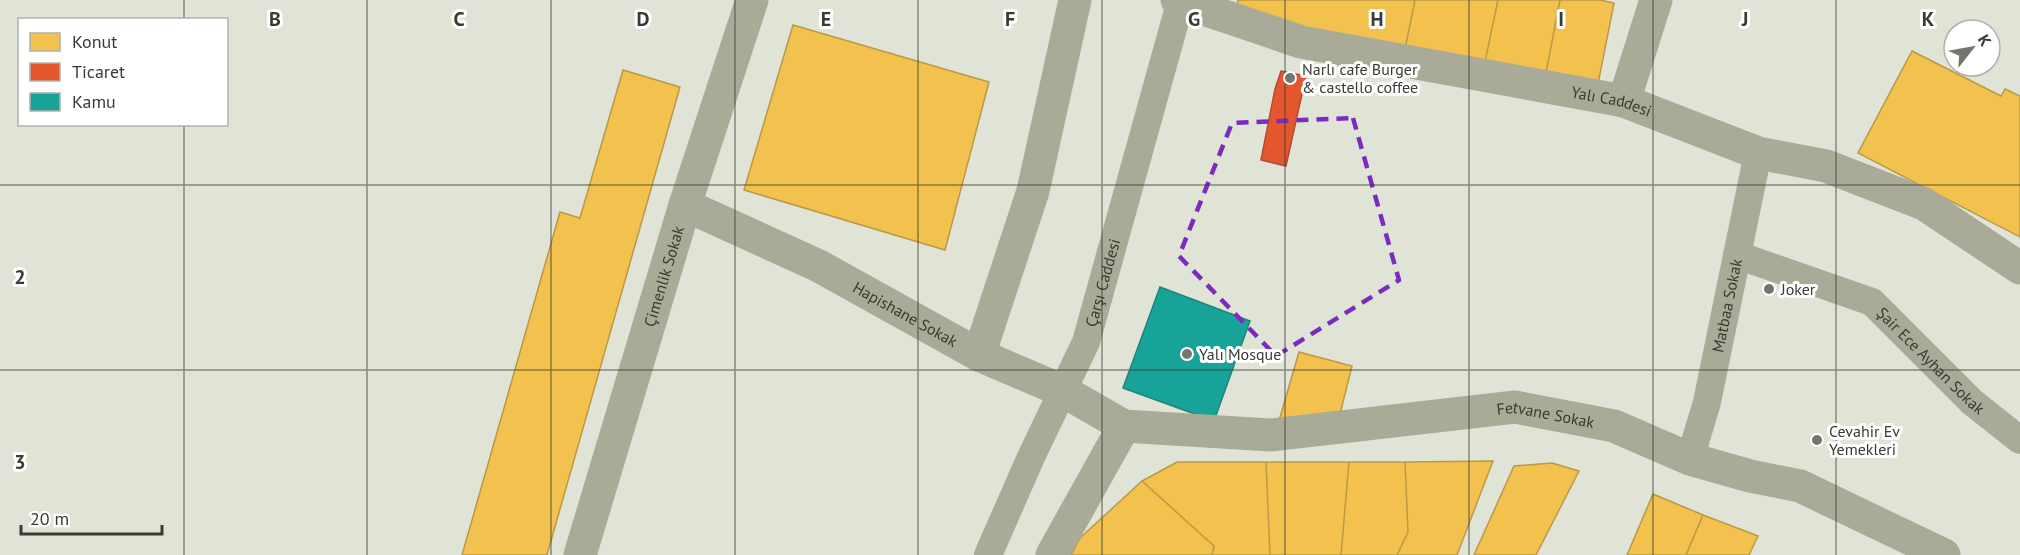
<svg xmlns="http://www.w3.org/2000/svg" width="2020" height="555" font-family="'PT Sans',sans-serif">
<style>
.homes{fill:#f2c14e;stroke:#ba9946;stroke-width:1.5}
.shops{fill:#e4572e;stroke:#b14f2f;stroke-width:1.5}
.public{fill:#17a398;stroke:#218479;stroke-width:1.5}
.lines{fill:none;stroke-linecap:round;stroke-linejoin:round}
.pedestrian{stroke:#aa9;stroke-width:28}
.minor{stroke:#aa9;stroke-width:33}
.marked{fill:none;stroke:#7b2cbf;stroke-width:4.5;stroke-dasharray:12 8;stroke-linejoin:round}
.grid{fill:none;stroke:#393b32;stroke-width:1.5;stroke-opacity:0.55}
.poi-dot{fill:#73766c;stroke:#fff;stroke-width:2}
.labels{text-anchor:middle;dominant-baseline:central;stroke-width:6;stroke-linejoin:round;paint-order:stroke}
.poi-label{font-size:16px;fill:#393b32;stroke:#fff;text-anchor:start}
.street-label{font-size:16px;fill:#393b32;stroke:#fff}
.grid-label{font-size:20px;text-anchor:middle;font-weight:bold;fill:#393b32;stroke:#fff;stroke-width:6;stroke-linejoin:round;paint-order:stroke}
</style>
<rect width="100%" height="100%" fill="#e0e4d7"/>
<path class="homes" d="M1238,0H1415L1405,49L1235,14Z
M1415,0H1498L1484,66L1405,49Z
M1498,0H1560L1545,78L1484,66Z
M1560,0H1600L1614,3L1597,89L1545,78Z
M793,25L989,82L945,250L744,190Z
M1912,51L2001,96L2005,89L2020,96V237L1858,153Z
M623,70L680,87L547,555H462L560,212L580,218Z
M1299,352L1352,366L1338,422L1278,424Z
M1493,461L1457,555H1397L1408,532L1405,462Z
M1177,462H1266L1270,555H1212L1214,546L1142,481Z
M1266,462H1349L1341,555H1270Z
M1349,462H1405L1408,532L1397,555H1341Z
M1552,463L1579,471L1536,555H1474L1514,466Z
M1142,481L1214,546L1212,555H1071L1080,538Z
M1653,494L1703,515L1686,555H1627Z
M1703,515L1758,536L1749,555H1686Z"/>
<path class="shops" d="M1281,71L1306,76L1286,166L1261,160L1275,89Z"/>
<path class="public" d="M1160,287L1250,321L1214,421L1123,388Z"/>
<g class="lines">
<g class="pedestrian">
<path id="s1" d="M1737,255L1872,302L1972,402L2020,440"/>
<path id="s2" d="M1690,459L1707,402L1758,153"/>
<path id="s3" d="M988,555L1031,457L1086,342L1181,0"/>
</g>
<g class="minor">
<path id="s4" d="M1177,0L1301,42L1624,101L1758,153L1826,166L1924,204L2020,268"/>
<path d="M1624,101L1656,0"/>
<path id="s5" d="M685,205L819,266L979,355L1063,391L1124,426L1270,435L1515,407L1614,426L1690,459L1750,476L1800,486L1944,555"/>
<path d="M979,355L1033,191L1075,0"/>
<path id="s6" d="M580,555L685,205L752,0"/>
<path d="M1052,555L1124,426"/>
</g>
</g>
<path class="marked" d="M1353,118L1399,280L1276,356L1179,256L1232,123Z"/>
<path class="grid" d="M184,0V20M367,0V555M551,0V555M735,0V555M918,0V555M1102,0V555M1285,0V555M1469,0V555M1653,0V555M1836,0V555M184,124V555M0,185H2020M0,370H2020"/>
<g class="poi-dot">
<circle cx="1290" cy="78" r="6"/>
<circle cx="1769" cy="289" r="6"/>
<circle cx="1187" cy="354" r="6"/>
<circle cx="1817" cy="440" r="6"/>
</g>
<g class="labels">
<g class="poi-label">
<text x="1302" y="69">Narlı cafe Burger<tspan x="1302" dy="18">&amp; castello coffee</tspan></text>
<text x="1781" y="289">Joker</text>
<text x="1199" y="354">Yalı Mosque</text>
<text x="1829" y="431">Cevahir Ev<tspan x="1829" dy="18">Yemekleri</tspan></text>
</g>
<g class="street-label">
<text stroke="none"><textPath href="#s4" startOffset="447">Yalı Caddesi</textPath></text>
<text stroke="none"><textPath href="#s6" startOffset="291">Çimenlik Sokak</textPath></text>
<text stroke="none"><textPath href="#s3" startOffset="296">Çarşı Caddesi</textPath></text>
<text stroke="none"><textPath href="#s2" startOffset="158">Matbaa Sokak</textPath></text>
<text stroke="none"><textPath href="#s5" startOffset="246">Hapishane Sokak</textPath></text>
<text stroke="none"><textPath href="#s1" startOffset="226">Şair Ece Ayhan Sokak</textPath></text>
<text stroke="none"><textPath href="#s5" startOffset="916">Fetvane Sokak</textPath></text>
</g>
</g>
<g class="grid-label">
<text x="275" y="26">B</text>
<text x="459" y="26">C</text>
<text x="643" y="26">D</text>
<text x="826" y="26">E</text>
<text x="1010" y="26">F</text>
<text x="1194" y="26">G</text>
<text x="1377" y="26">H</text>
<text x="1561" y="26">I</text>
<text x="1745" y="26">J</text>
<text x="1928" y="26">K</text>
<text x="20" y="284">2</text>
<text x="20" y="469">3</text>
</g>
<rect x="18" y="18" width="210" height="108" fill="#ffffff" stroke="#b0b1ad" stroke-width="1.5"/>
<rect x="30" y="33" width="30" height="18" fill="#f2c14e" stroke="#b0b1ad" stroke-width="1.5"/>
<text x="72" y="48" font-size="18" fill="#393b32">Konut</text>
<rect x="30" y="63" width="30" height="18" fill="#e4572e" stroke="#b0b1ad" stroke-width="1.5"/>
<text x="72" y="78" font-size="18" fill="#393b32">Ticaret</text>
<rect x="30" y="93" width="30" height="18" fill="#17a398" stroke="#b0b1ad" stroke-width="1.5"/>
<text x="72" y="108" font-size="18" fill="#393b32">Kamu</text>
<g transform="translate(1972 48) rotate(59)"><circle r="28" fill="#ffffff" stroke="#b0b1ad" stroke-width="1.5"/>
<path d="M0-4.5L10 22L0 15L-10 22Z" fill="#73766c"/>
<text y="-9" font-size="16" font-weight="bold" text-anchor="middle" fill="#393b32">K</text>
</g>
<path d="M21 525v9h141v-9" fill="none" stroke="#393b32" stroke-width="3"/>
<text x="30" y="525" font-size="18" fill="#393b32" stroke="#ffffff" stroke-width="4.5" paint-order="stroke">20 m</text>
</svg>
